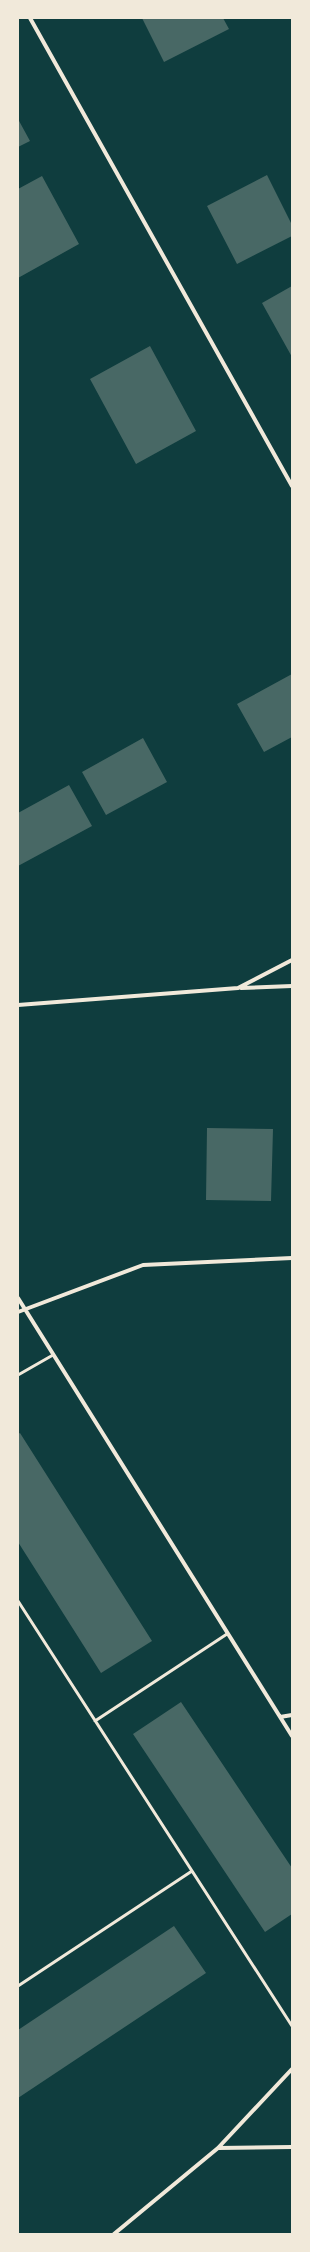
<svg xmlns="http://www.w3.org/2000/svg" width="310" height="2252" font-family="Ubuntu,sans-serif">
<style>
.building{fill:#486865}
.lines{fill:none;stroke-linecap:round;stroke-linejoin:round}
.service{stroke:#f1e9da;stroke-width:3}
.minor{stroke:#f1e9da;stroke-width:4}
</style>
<rect width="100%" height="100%" fill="#0f3d3e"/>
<path class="building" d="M142,18H223L229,29L164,62Z
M18,119L30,141L18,147Z
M267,175L292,225V236L237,264L207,206Z
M42,176L79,244L18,278V189Z
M292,286V357L262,303Z
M150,346L196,431L136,464L90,379Z
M292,674V737L264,752L237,704Z
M143,738L167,782L106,815L82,772Z
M69,785L92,826L18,866V813Z
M207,1128L273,1129L271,1201L206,1200Z
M20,1433L152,1641L101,1673L18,1542V1434Z
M181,1702L292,1868V1914L265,1932L133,1734Z
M174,1926L206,1973L18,2098V2030Z"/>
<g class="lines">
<path class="service" d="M18,1375L53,1355
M18,1601L292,2026
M95,1721L227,1634
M18,1986L192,1871"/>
<path class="minor" d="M30,18L292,486
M241,988L292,986
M18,1005L238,988L292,960
M18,1298L292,1736
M18,1312L143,1265L292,1258
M280,1717L292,1715
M218,2148L292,2147
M114,2234L218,2148L292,2069"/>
</g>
<rect width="310" height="2252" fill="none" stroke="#f1e9da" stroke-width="38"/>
</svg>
